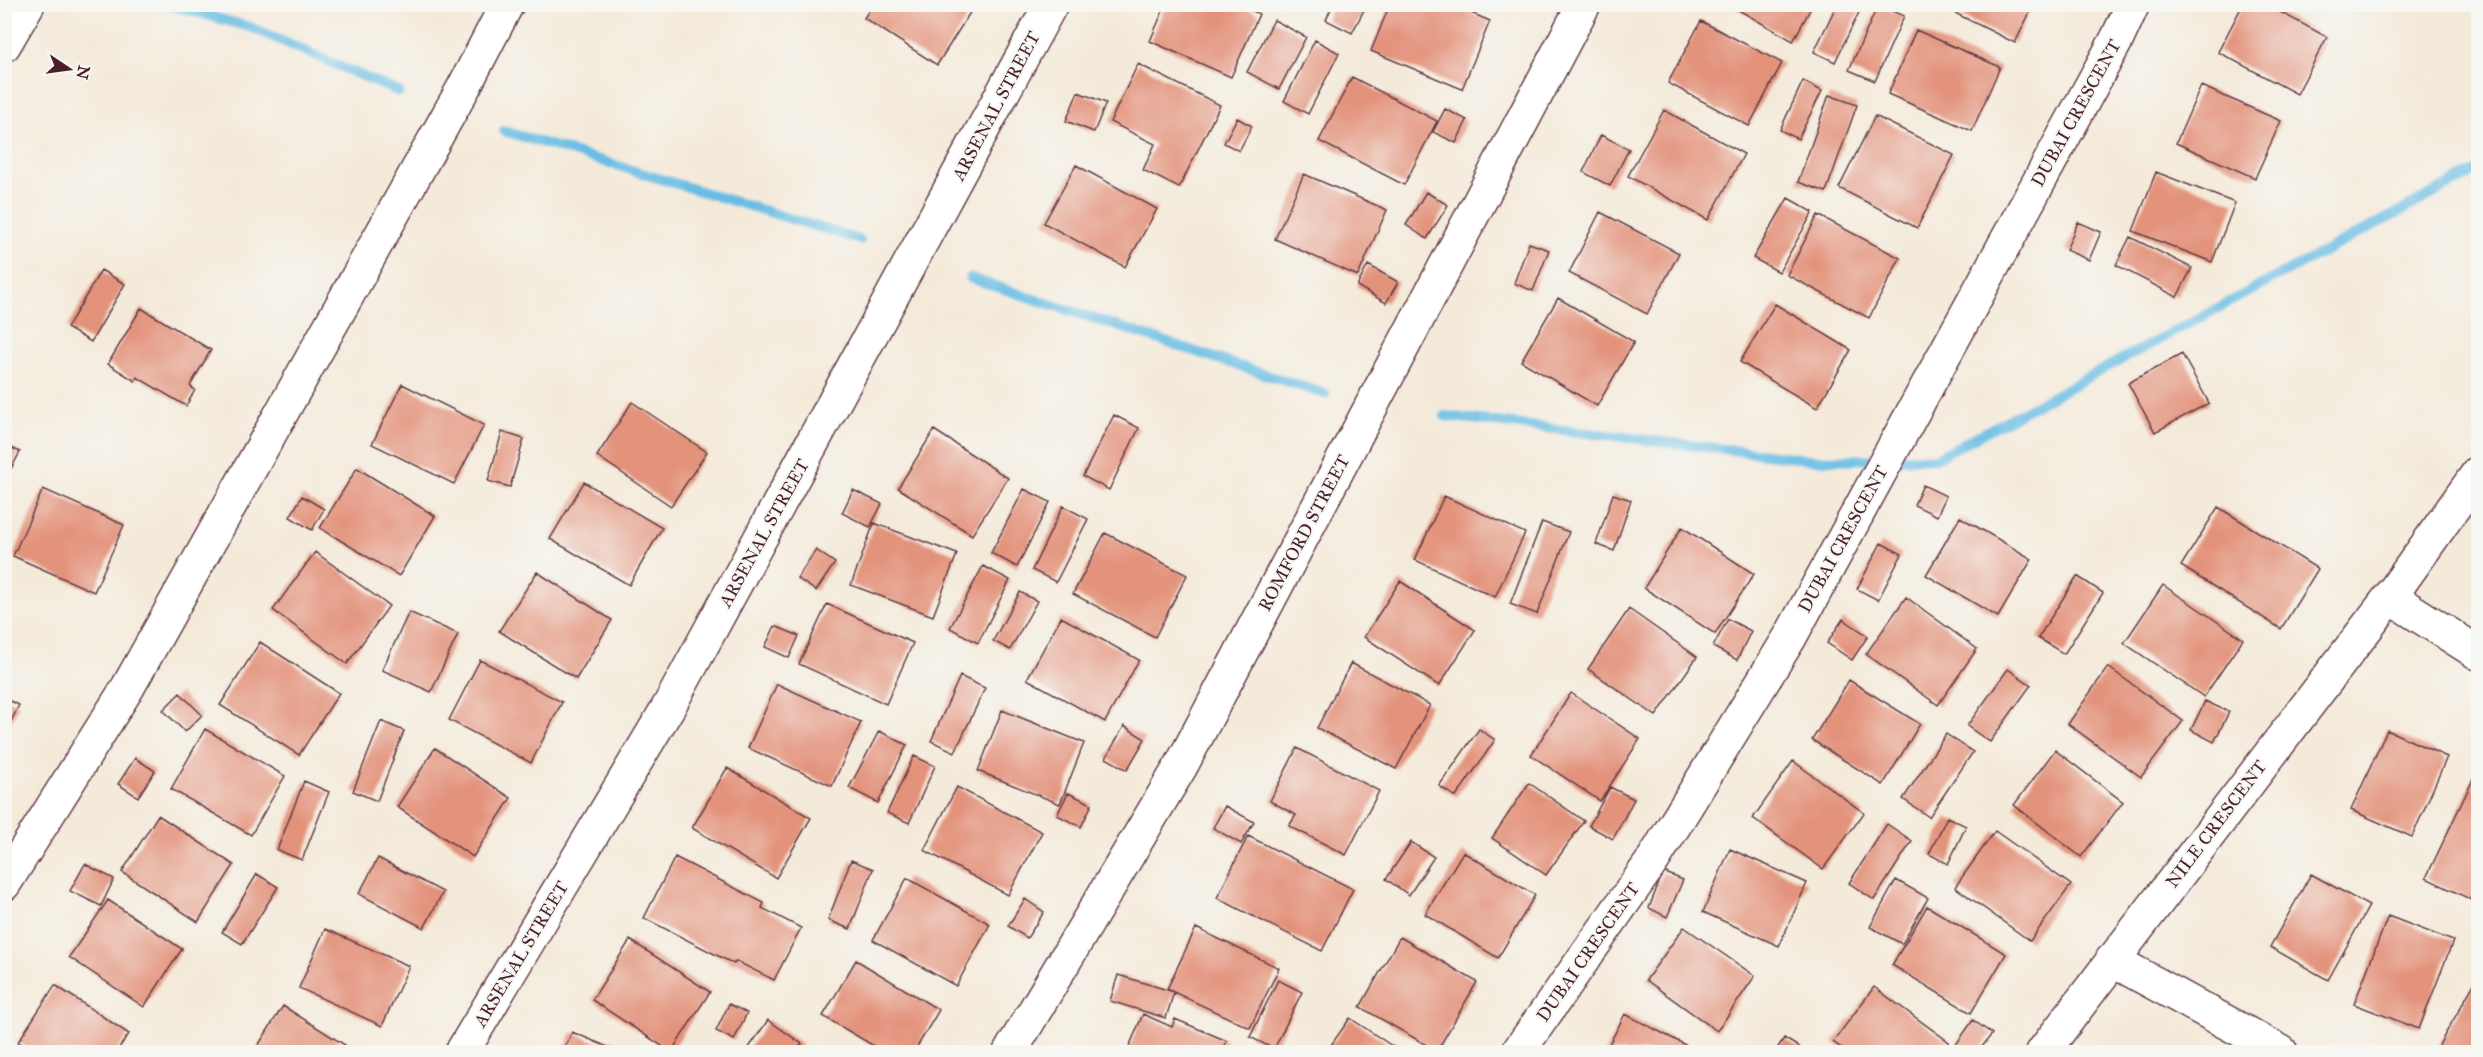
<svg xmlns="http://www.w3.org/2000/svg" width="2483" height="1057" font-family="'IM FELL Great Primer',serif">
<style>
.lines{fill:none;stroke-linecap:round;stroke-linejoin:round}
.stream{stroke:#68bde4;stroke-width:10}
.building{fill:#e3937b}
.minor-casing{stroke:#643d45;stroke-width:36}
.minor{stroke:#fff;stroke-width:33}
.labels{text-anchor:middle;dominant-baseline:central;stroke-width:4.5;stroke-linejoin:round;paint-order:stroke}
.street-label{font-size:18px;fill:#4a1f2b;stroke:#f6f6f2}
</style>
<rect width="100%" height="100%" fill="#f6f6f2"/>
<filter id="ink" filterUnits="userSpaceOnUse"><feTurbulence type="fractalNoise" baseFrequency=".0167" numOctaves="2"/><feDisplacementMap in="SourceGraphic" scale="12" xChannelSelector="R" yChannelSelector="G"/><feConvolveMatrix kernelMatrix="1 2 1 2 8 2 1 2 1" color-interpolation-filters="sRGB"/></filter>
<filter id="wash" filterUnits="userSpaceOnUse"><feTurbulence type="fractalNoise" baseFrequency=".008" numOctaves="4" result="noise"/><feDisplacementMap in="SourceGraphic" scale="24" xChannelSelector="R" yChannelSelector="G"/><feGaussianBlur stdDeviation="1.35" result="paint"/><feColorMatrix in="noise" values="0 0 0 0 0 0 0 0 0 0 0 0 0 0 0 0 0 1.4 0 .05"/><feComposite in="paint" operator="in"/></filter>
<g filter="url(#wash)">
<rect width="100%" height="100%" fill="#f4eada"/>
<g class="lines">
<path class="stream" d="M166,4L250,27L399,92
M504,131L860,240
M970,278L1325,394
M1445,416L1816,460L1936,458L2478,170"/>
</g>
<g id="blocks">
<path class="building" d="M873,4H961L971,11L937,65L864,18Z
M1166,4H1238L1259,14L1231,77L1150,41Z
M1333,4H1367L1352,33L1326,20Z
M1390,4H1450L1490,21L1462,89L1371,51Z
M1728,4H1813L1793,41Z
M1837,4H1863L1835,62L1814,52Z
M1937,4H2034L2015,43Z
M2243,4H2265L2327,37L2297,94L2218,52Z
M1878,5L1904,16L1875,81L1849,70Z
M1274,20L1306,37L1279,89L1247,72Z
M1701,21L1782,63L1749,126L1668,83Z
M1916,30L2000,67L1972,131L1888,94Z
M1315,40L1339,53L1308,114L1284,101Z
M1138,64L1220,105L1179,188L1143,170L1155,144L1110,122Z
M1352,77L1437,121L1404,185L1319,141Z
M1803,81L1822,91L1798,139L1780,130Z
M2201,86L2281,121L2255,178L2176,143Z
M1078,92L1106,103L1094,132L1066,121Z
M1829,95L1857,105L1826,192L1798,182Z
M1445,109L1467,120L1456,143L1433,132Z
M1664,110L1744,154L1708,220L1628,176Z
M1875,116L1954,155L1917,228L1839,188Z
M1237,118L1252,126L1239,151L1224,143Z
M1601,135L1629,149L1610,186L1583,172Z
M1076,165L1157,209L1125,267L1044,223Z
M2156,172L2235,203L2212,262L2133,231Z
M1304,174L1387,210L1358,276L1275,239Z
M1426,192L1448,205L1427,239L1406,225Z
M1788,198L1813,212L1779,272L1753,258Z
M1600,212L1679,253L1647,314L1569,273Z
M1818,215L1900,258L1869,318L1787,275Z
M2078,222L2101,232L2089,260L2066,250Z
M2130,237L2192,268L2177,297L2116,265Z
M1529,243L1549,250L1533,291L1514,283Z
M1368,265L1398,282L1386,303L1357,286Z
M101,270L125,284L91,342L67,328Z
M1558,298L1634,342L1597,406L1521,361Z
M1775,304L1851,350L1817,408L1740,362Z
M141,308L211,350L190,386L195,390L186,406L137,377L135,381L108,364Z
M2182,354L2209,403L2155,432L2128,383Z
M402,384L484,425L454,484L372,444Z
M632,402L707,452L671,506L597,456Z
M1114,415L1139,428L1109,490L1083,476Z
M934,430L1008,478L972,535L898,488Z
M502,432L524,439L510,487L488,481Z
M4,444L20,452L4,482Z
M357,468L435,516L399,576L320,528Z
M584,482L662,528L629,585L550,539Z
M1923,485L1946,496L1937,516L1914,505Z
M43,489L124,525L94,592L13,556Z
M1024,489L1050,502L1017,567L991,553Z
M853,490L882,504L870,527L842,513Z
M1613,494L1631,500L1614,551L1596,544Z
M302,496L324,509L312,530L290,517Z
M1444,496L1525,533L1495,597L1415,560Z
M1063,506L1088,519L1056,582L1032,570Z
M2218,507L2318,569L2281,629L2181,566Z
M1960,517L2032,559L1998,617L1926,575Z
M1542,522L1569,532L1537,614L1510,604Z
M874,523L957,554L933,616L851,585Z
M1682,527L1754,574L1715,634L1644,588Z
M1105,533L1187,575L1155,637L1073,594Z
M1881,543L1902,554L1878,600L1857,589Z
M816,550L835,563L816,591L797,578Z
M315,552L389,606L347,664L273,610Z
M983,566L1010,580L978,643L950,628Z
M537,572L612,620L576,679L499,631Z
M2077,576L2103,593L2064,654L2038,638Z
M1400,581L1475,630L1439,686L1364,637Z
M2163,585L2243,639L2204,697L2124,643Z
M1020,592L1037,601L1010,650L993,641Z
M1906,597L1977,649L1938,705L1866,654Z
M827,604L913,643L886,704L799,664Z
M1629,609L1697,657L1656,716L1588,669Z
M409,612L458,634L431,692L382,670Z
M1061,617L1139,660L1105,722L1027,679Z
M1728,619L1751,631L1737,660L1713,647Z
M1843,619L1868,636L1852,660L1827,643Z
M775,626L799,636L789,658L765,647Z
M260,642L339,693L299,755L220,705Z
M480,660L562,702L531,763L449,720Z
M1351,663L1430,705L1396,769L1317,728Z
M2108,667L2183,721L2141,777L2068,724Z
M2008,669L2031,685L1990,742L1967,726Z
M960,676L985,688L955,752L931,741Z
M1849,680L1920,724L1883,785L1812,740Z
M777,684L861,722L832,786L748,748Z
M180,693L202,715L185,732L163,710Z
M1571,693L1640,739L1600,801L1531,755Z
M4,698L19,705L4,736Z
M2205,701L2229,712L2214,742L2191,730Z
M1002,710L1084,743L1060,804L978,771Z
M381,721L404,731L377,801L353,791Z
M1124,726L1145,739L1127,770L1106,758Z
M205,729L285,776L251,835L171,789Z
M1479,729L1495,740L1456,797L1439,786Z
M2387,730L2447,757L2412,837L2351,810Z
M879,731L907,745L878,803L849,788Z
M1946,734L1973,752L1929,817L1903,799Z
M435,748L511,798L473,857L397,807Z
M1297,748L1379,791L1346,855L1289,826L1296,815L1270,801Z
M2055,750L2123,802L2081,857L2014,805Z
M914,756L935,766L909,823L887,813Z
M135,758L155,771L138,797L118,784Z
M1793,761L1864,813L1823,869L1753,818Z
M727,768L811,818L776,878L692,828Z
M2475,775L2478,776V903L2426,878Z
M304,781L329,792L302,860L277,850Z
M1529,783L1584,821L1546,875L1492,838Z
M957,787L1042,832L1008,895L924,850Z
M1610,787L1634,799L1613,839L1589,826Z
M1068,793L1092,804L1081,827L1057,815Z
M1225,806L1254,822L1241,844L1213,828Z
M158,815L234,865L198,922L122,872Z
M1947,817L1966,826L1948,864L1929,854Z
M1887,824L1912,841L1874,900L1849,883Z
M1995,831L2071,885L2030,941L1955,887Z
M1248,836L1353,889L1322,951L1217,898Z
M1411,842L1434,857L1409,895L1386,879Z
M1730,849L1807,883L1779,946L1703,912Z
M1463,852L1535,895L1498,958L1425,914Z
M675,857L764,903L762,908L801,928L774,980L736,961L734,964L644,918Z
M378,858L443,892L424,928L359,894Z
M851,860L873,869L850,929L828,920Z
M85,864L114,879L101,906L70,891Z
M1663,872L1683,880L1667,917L1649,908Z
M257,874L278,887L242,944L222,932Z
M2311,874L2369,906L2328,980L2270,947Z
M907,878L990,924L956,986L873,940Z
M1896,880L1928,898L1902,944L1870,927Z
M1025,899L1044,912L1027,938L1008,926Z
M108,900L182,949L144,1007L69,957Z
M1927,906L2006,954L1971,1013L1892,965Z
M2388,916L2453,941L2419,1029L2354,1004Z
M1684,927L1755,976L1717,1031L1646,980Z
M1196,928L1279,968L1250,1028L1167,989Z
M325,929L409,966L382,1026L299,988Z
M1400,937L1477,982L1437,1051L1360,1007Z
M630,940L710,992L671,1052L592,1000Z
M856,960L939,1010L914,1052H884L823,1016Z
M1118,975L1174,992L1166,1018L1110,1001Z
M2478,977V1052H2452L2439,1045Z
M1278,980L1302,992L1274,1049L1250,1037Z
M55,985L129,1034L116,1052H34L18,1042Z
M1874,987L1949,1042L1941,1052H1847L1833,1042Z
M729,1004L747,1013L734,1040L716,1031Z
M283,1006L356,1052H254Z
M1143,1014L1172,1027L1175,1019L1227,1041L1222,1052H1127Z
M1625,1014L1699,1052H1605Z
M1350,1018L1401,1052H1326Z
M768,1020L802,1044L795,1052H746Z
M1973,1020L1992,1034L1978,1052H1964L1955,1046Z
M572,1032L620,1052H563Z
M1784,1038L1807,1052H1775Z"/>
</g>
</g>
<g filter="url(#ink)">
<use href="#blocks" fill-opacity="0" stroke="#643d45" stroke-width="1.5"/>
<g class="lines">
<g class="minor-casing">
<path id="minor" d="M4,45L28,4
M2390,597L2478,653
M4,884L128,687L464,87L507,4
M2112,960L2281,1052
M462,1052L669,706L1051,4
M1010,1052L1181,766L1584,4
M1518,1052L1653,860L1790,637L2117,39L2133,4
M2043,1052L2390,597L2478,473"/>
</g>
<use href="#minor" class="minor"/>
</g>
</g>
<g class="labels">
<g class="street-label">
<text transform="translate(996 106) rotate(-62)">ARSENAL STREET</text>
<text transform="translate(2076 113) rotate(-61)">DUBAI CRESCENT</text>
<text transform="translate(764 533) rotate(-61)">ARSENAL STREET</text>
<text transform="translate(1304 533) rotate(-62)">ROMFORD STREET</text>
<text transform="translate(1843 539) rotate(-61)">DUBAI CRESCENT</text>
<text transform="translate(2216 824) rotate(-53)">NILE CRESCENT</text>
<text transform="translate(1588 952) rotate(-55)">DUBAI CRESCENT</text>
<text transform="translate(521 954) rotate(-59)">ARSENAL STREET</text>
</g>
</g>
<rect width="2483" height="1057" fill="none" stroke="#f6f6f2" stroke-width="24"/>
<g transform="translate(69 69) rotate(103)" stroke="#f6f6f2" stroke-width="4.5" paint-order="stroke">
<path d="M0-4.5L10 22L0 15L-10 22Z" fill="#4a1f2b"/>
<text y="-9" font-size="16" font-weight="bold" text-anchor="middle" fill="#4a1f2b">N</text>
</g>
</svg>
